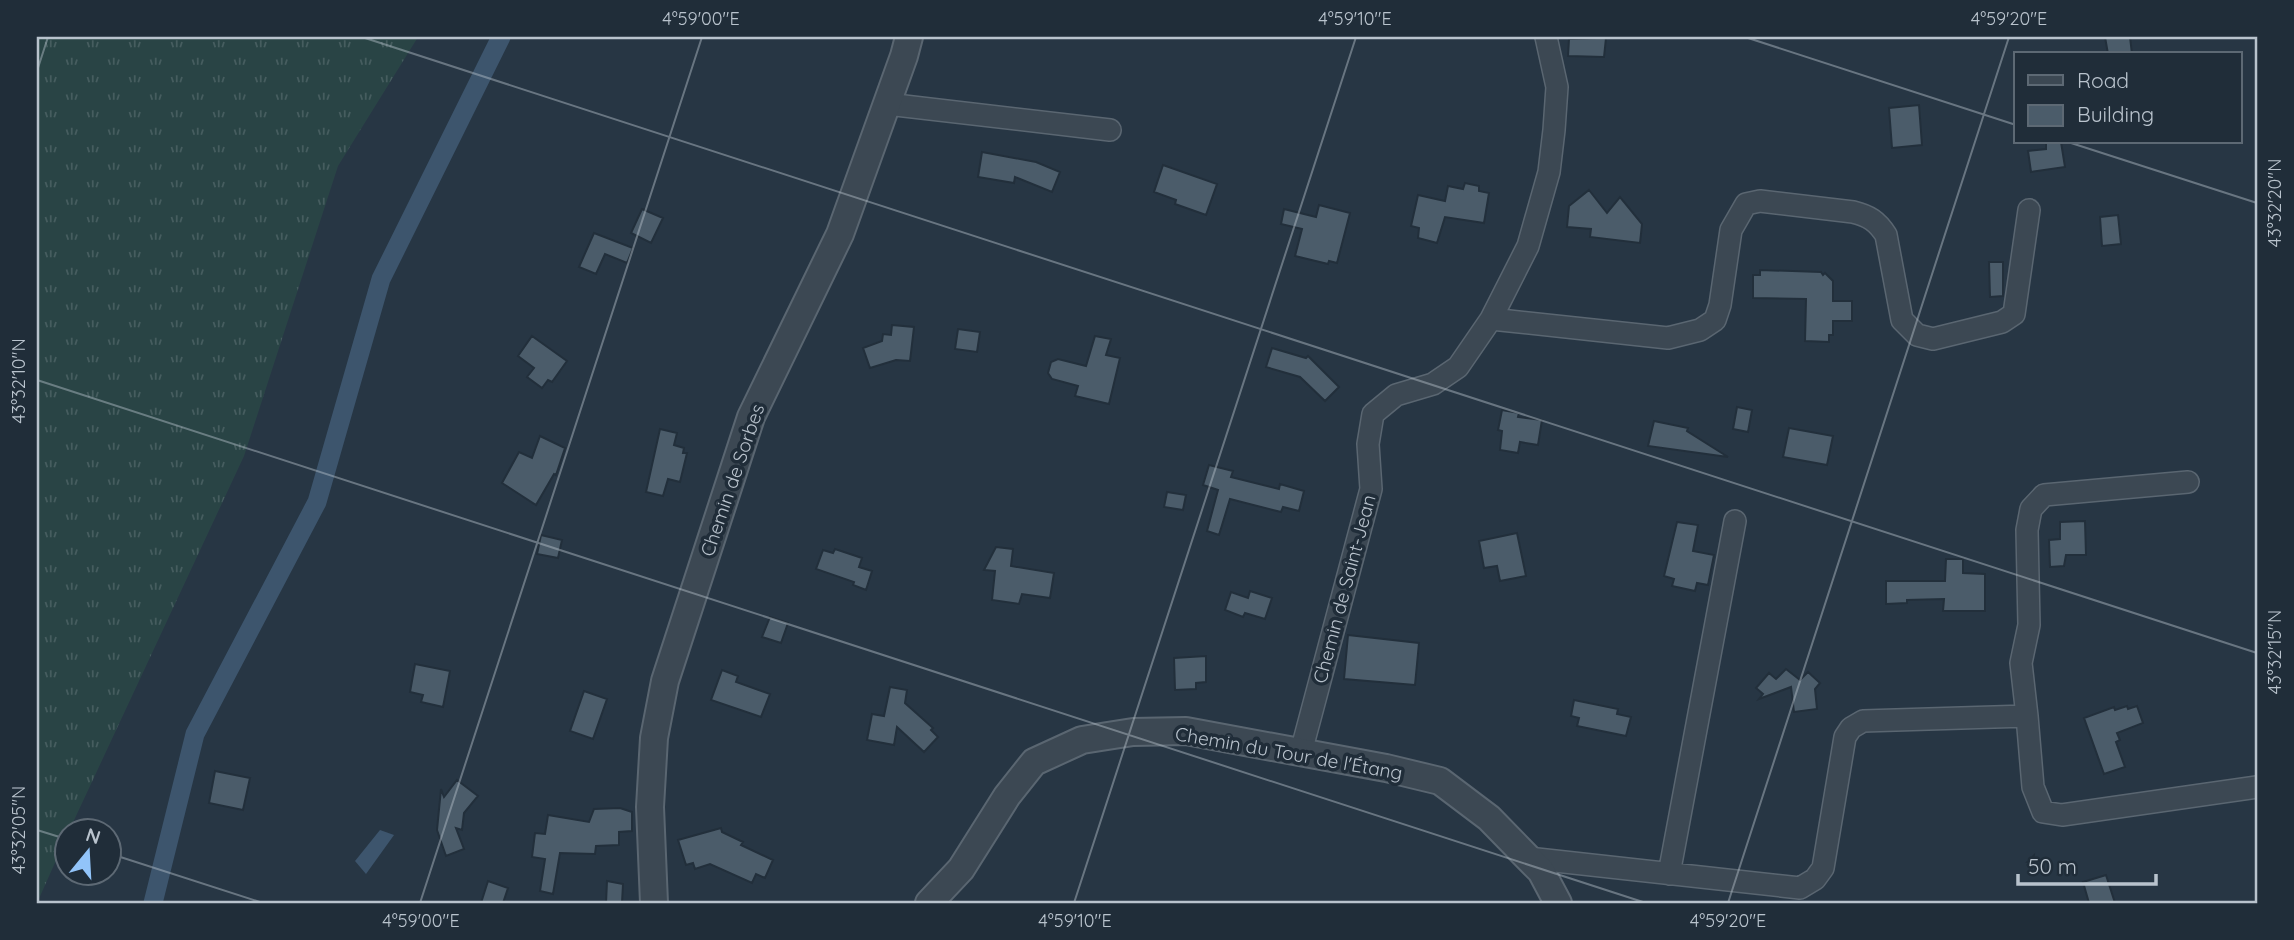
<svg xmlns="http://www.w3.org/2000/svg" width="2294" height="940" font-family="Quicksand,sans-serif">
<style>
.grass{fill:url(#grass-tufts)}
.water{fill:#3d556d}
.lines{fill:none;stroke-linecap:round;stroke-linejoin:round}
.canal{stroke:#3d556d;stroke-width:19}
.building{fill:#4b5c6a;stroke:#222f3b;stroke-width:2}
.minor-casing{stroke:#5a6671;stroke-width:24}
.tertiary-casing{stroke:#5a6671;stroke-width:30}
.minor{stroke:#3c4853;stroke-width:21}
.tertiary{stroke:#3c4853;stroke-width:26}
.ticks{fill:none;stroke:#b9c3cd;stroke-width:2;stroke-opacity:0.45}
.labels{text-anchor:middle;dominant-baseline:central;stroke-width:7;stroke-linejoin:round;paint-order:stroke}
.street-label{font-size:19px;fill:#b9c3cd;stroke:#202d39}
.neatline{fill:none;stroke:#b9c3cd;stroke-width:2.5}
.ticks-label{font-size:18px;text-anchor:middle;fill:#b9c3cd}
</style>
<defs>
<pattern id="grass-tufts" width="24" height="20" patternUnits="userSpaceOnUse" patternTransform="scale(1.75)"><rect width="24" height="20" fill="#294445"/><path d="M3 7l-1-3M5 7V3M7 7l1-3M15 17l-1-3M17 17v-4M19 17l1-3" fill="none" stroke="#465d5f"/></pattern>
</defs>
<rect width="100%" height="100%" fill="#273644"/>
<path class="grass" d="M37,37H418L338,166L244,456L69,831L66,832V838L37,903Z"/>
<path class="water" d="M380,830L394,835L366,874L355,861Z"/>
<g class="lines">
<path class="canal" d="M153,903L195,734L317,502L381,279L501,37"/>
</g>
<path class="building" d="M2105,37H2130L2132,54H2108Z
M1606,38L1604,57L1568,56L1569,39Z
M1919,105L1922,145L1892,148L1889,108Z
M2046,142H2061L2065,167L2031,172L2028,151L2046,149Z
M982,152L1036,162L1060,172L1052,192L1015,177L1014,183L978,177Z
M1163,165L1217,184L1206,215L1175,204L1176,200L1154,192Z
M1465,183L1479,186V191L1489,193L1484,223L1445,217L1437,243L1418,238L1419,228L1411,226L1418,195L1445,201L1448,186L1463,189Z
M1589,190L1607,213L1620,197L1642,224L1640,243L1590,237L1591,229L1567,227L1569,206Z
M1319,205L1350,213L1337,263L1329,261L1328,264L1295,256L1302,229L1281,224L1284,209L1316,217Z
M642,209L663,218L651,243L631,233Z
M2118,215L2121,244L2102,246L2100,217Z
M594,233L633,248L627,263L605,254L596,274L579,267Z
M1989,262H2003V296L1990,297Z
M1760,270L1821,272L1823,275L1825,273L1833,281V301H1852V321H1833V335H1829V342L1805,341L1806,299L1753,298V275H1760Z
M892,325L914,327L910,361L896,360L870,368L863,348L882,341L883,334L891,335Z
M958,329L980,332L977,352L955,349Z
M532,336L567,361L552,382L548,380L542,388L527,377L534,368L518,356Z
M1095,336L1111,339L1106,355L1120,358L1109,404L1075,396L1078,386L1052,379L1048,373L1051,362L1058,359L1086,366Z
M1272,348L1306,358L1308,356L1339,387L1325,401L1300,377L1266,367Z
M1737,407L1752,410L1748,432L1733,429Z
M1502,410L1519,413L1518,417L1542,420L1538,445L1520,442L1518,453L1500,450L1502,431L1498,430Z
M1654,421L1688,428L1687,431L1728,457L1648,446Z
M1789,428L1833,436L1827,465L1783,457Z
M660,429L677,433L674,445L684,448L683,453H687L680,482L668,479L663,496L646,492Z
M540,436L565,448L556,475L554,474L536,505L502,483L519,452L532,458Z
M1209,465L1233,471L1231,477L1279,489L1280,484L1304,491L1299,511L1283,507L1281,512L1230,499L1219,535L1207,531L1218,490L1203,485Z
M1167,492L1186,495L1183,510L1164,507Z
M2085,521L2086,555H2066L2064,566L2050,567L2049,540L2060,539V522Z
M1677,522L1698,525L1693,551L1714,555L1708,585L1697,583L1695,591L1672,586L1674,579L1664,576Z
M1517,533L1526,576L1500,581L1497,566L1484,568L1479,541Z
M541,535L562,540L558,558L537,554Z
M996,547L1013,549L1011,566L1054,573L1050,598L1022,594L1019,604L992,600L995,571L984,570Z
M835,549L862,558L859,567L872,571L866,590L853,585L854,582L816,569L823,550L833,553Z
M1946,559H1963V573L1985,574V611H1943L1944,599L1907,600V603L1886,604V581H1945Z
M1250,591L1272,598L1265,619L1245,613L1243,617L1225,610L1231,592L1248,598Z
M770,617L788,623L781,643L762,637Z
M1348,635L1419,643L1415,685L1344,679Z
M1206,656V682L1196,683V689L1175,690L1174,658Z
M415,664L450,671L443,707L421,702L423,695L410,692Z
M1786,669L1800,680L1808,672L1820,683L1815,689L1817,709L1794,712L1791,687L1759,699L1763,694L1756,688L1769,673L1776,679Z
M722,670L738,676L736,682L770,694L761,717L711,700Z
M890,687L907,690L905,703L933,728L931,730L938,737L924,752L897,727L894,745L867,740L872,714L884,716Z
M584,691L607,699L593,739L570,731Z
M1574,700L1618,709L1617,714L1631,717L1626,736L1577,726L1579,718L1571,716Z
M2127,706L2128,709L2137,706L2143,723L2117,733L2120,740L2116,742L2125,767L2104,774L2084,718L2114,707L2115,710Z
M215,771L250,778L243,810L209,803Z
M457,780L478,796L464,813L462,830L456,828L464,849L446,856L437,830L441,789L444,797Z
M620,808L632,812V831L619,832V845L596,846L595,854L560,853L553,894L540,891L545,859L532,857L535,833L545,834L548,815L589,822L594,809Z
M721,828L722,832L743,842L741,845L773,860L765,878L756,874L752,883L710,864L695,869L693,863L686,865L678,840Z
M2106,875L2115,903H2089L2083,882Z
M488,881L508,888L503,903H481Z
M607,881L623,884L622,903H606Z"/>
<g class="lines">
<g class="minor-casing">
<path id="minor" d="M887,104L1110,130
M1491,319L1668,338L1700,330L1715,320L1720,305L1731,230L1746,204L1760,201L1853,212C1869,216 1877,221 1886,235L1902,320L1917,335L1933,339L2002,322L2014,314L2029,210
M2027,716L2021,663L2029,625L2027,530L2031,509L2044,495L2188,482
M1301,752L1371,489L1368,444L1373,414L1396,395L1433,384L1458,367L1491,319L1528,246L1549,172L1554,130L1557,87L1546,37
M1528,858L1800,888L1815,879L1823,868L1845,737L1851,728L1863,721L2027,716L2033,787L2043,812L2062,815L2257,787
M1669,874L1735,521"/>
</g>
<g class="tertiary-casing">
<path id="tertiary" d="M654,903L650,807L654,738L665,681L751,417L840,234L904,56L909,37
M929,903L961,869L1007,796L1034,762L1082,740L1133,732L1186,731L1386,768L1440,781L1489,818L1528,858L1541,871L1558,903"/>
</g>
<use href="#minor" class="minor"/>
<use href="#tertiary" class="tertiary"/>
</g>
<path class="ticks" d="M362,37L2257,653M1745,37L2016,125M37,71L48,37M2068,142L2257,203M37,380L1646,903M37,830L66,839M108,853L263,903M420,903L702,37M1074,903L1356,37M1728,903L2009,37"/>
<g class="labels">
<g class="street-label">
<text transform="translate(732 480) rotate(-71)">Chemin de Sorbes</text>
<text transform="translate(1344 589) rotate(-75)">Chemin de Saint-Jean</text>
<text transform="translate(1289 753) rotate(10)">Chemin du Tour de l'Étang</text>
</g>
</g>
<rect width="2294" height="940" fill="none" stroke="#202d39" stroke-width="77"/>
<rect x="2014" y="52" width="228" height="91" fill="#202d39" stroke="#5d6974" stroke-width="2"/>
<rect x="2028" y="75" width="35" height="10" fill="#3c4853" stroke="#5d6974" stroke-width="2"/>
<text x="2077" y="88" font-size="21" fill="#b9c3cd">Road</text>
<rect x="2028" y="105" width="35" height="21" fill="#4b5c6a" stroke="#5d6974" stroke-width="2"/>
<text x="2077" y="122" font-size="21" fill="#b9c3cd">Building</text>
<g transform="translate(88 852) rotate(18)"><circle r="33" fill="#202d39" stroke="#5d6974" stroke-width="2"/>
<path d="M0-5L12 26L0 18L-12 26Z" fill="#92c4f9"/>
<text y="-10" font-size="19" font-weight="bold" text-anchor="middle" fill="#b9c3cd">N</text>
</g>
<path d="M2018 874v10h138v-10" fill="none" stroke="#b9c3cd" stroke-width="3.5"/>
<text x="2028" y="874" font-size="21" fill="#b9c3cd" stroke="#202d39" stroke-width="5" paint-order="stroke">50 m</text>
<rect x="38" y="38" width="2218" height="864" class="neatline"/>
<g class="ticks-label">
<text x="701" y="25">4°59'00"E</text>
<text x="1355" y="25">4°59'10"E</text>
<text x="2009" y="25">4°59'20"E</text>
<text transform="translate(2275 203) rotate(-90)" y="6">43°32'20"N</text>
<text transform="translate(19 381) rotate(-90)" y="6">43°32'10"N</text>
<text transform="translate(2275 652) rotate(-90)" y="6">43°32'15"N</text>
<text transform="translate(19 830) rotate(-90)" y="6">43°32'05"N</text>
<text x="421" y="927">4°59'00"E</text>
<text x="1075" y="927">4°59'10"E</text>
<text x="1728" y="927">4°59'20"E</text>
</g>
</svg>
